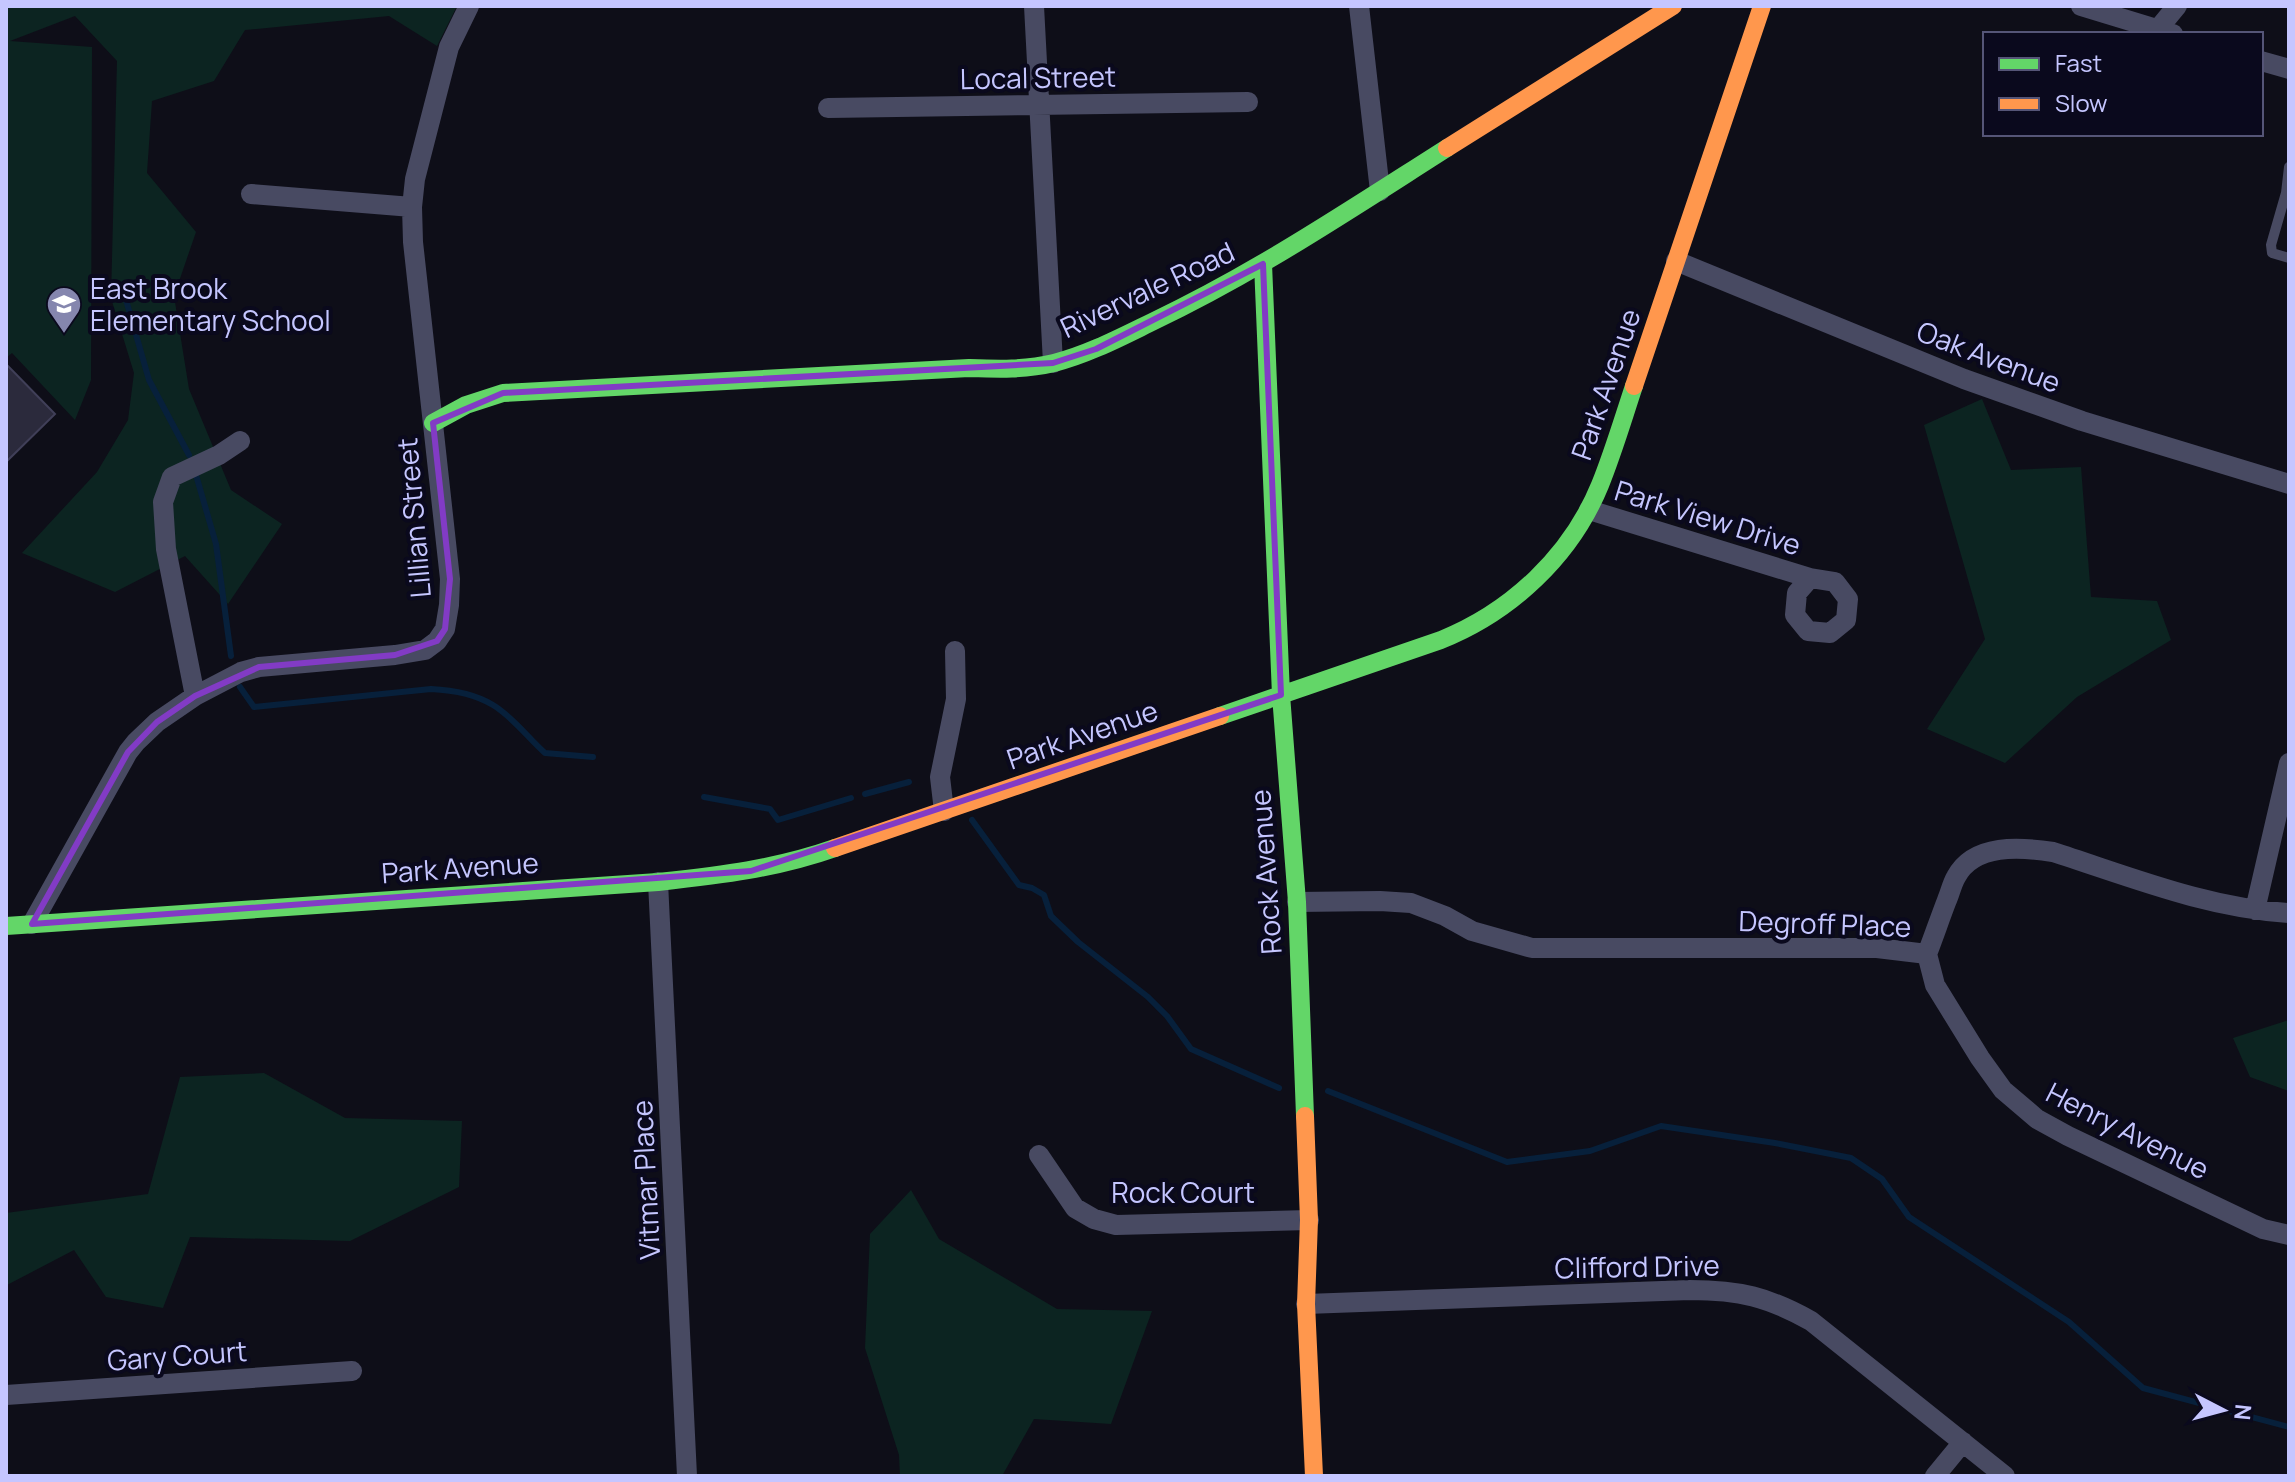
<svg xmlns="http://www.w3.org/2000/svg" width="2295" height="1482" font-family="Manrope,sans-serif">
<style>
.green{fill:#0c2421}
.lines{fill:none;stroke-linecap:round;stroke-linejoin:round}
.stream{stroke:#07203b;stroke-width:6}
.building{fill:#2b2a3c;stroke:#403f58;stroke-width:2}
.lane{stroke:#484a62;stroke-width:10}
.street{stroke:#484a62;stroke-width:20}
.fast{stroke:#63d668;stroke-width:18}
.slow{stroke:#ff974d;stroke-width:18}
.marked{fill:none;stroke:#823bc5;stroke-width:6;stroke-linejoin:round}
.labels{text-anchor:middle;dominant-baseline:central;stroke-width:8;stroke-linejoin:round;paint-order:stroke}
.street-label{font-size:28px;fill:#c5c6ff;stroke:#0a091d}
.poi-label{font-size:28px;fill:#c5c6ff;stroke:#0a091d;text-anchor:start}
</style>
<rect width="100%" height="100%" fill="#0e0e18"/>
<path class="green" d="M6,6H457L437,46L389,16L245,30L214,81L152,101L147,173L196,232L174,296L189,389L231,490L282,524L228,604L185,556L115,592L22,553L97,472L128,420L134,373L111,298L117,61L75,16L10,41L92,47L91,380L75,420L12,353L6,358Z
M1982,399L2011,470L2081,467L2091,597L2157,601L2171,640L2077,697L2005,763L1927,729L1985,639L1924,425Z
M2289,1020V1091L2250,1077L2233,1038Z
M264,1073L345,1118L462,1121L459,1187L350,1241L190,1237L163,1308L106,1297L74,1250L7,1285L6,1213L148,1194L180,1077Z
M911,1190L939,1239L1057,1309L1152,1311L1111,1424L1034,1419L1002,1476H900L899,1455L865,1348L870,1234Z"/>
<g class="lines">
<path class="stream" d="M122,286L149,380L189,455
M196,475L216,544L231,656
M240,687L254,707L431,689C451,690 475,694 493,705C513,717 528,738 545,753L593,757
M865,794L909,782
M704,797L770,809L778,820L851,798
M972,820L1019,885L1032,888L1044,895L1051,916L1078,942L1148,997L1167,1016L1191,1049L1279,1088
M1328,1091L1507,1162L1590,1151L1661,1126L1775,1143L1851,1158L1882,1179L1909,1217L2069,1322L2143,1388L2289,1427"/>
</g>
<path class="building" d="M6,364L55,414L6,462Z"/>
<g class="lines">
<path class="lane" d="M2289,167L2286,193L2271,245L2272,253L2289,258"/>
<path class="street" d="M1034,6L1053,363
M1359,6L1380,191
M2081,6L2173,34
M2158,29L2177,6
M2261,61L2289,69
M828,108L1248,102
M251,194L412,207
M1676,261L1964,379L2082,421L2289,484
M1589,510L1810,578
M1810,578L1835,582L1848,599L1846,620L1830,633L1808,631L1795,615L1797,593Z
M195,696L166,549L163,502L172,477L219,455L240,441
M944,811L940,777L956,699L955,651
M658,882L687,1476
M1297,902L1380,901L1411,903L1445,916L1472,931L1532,948H1877L1927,954
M2255,910L2289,763
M32,924L128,752L136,742L157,722L195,696L241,672L259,667L395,655L425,650L437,641L445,629L449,605L450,579L413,242L412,207L415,179L449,47L469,6
M1927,954L1935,985L1980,1058L2003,1090L2037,1119L2068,1136L2263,1229L2289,1235
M1927,954C1934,936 1940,918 1947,900C1950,893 1952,884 1956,877C1974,843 2021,847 2053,852C2131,877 2207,908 2289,913
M1039,1155L1075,1208L1094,1219L1116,1225L1309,1220
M1306,1304L1690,1290C1740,1290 1768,1297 1811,1321L2005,1476
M6,1395L352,1371
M1935,1476L1963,1442"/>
<path class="fast" d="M1263,264L1281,695L1297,902L1305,1116
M433,423L466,405L503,393L969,368C998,369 1025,370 1054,363C1089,354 1121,337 1154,321C1257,272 1351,209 1447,148
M1220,716L1441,640C1511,612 1571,556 1600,485C1613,453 1623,419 1634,386
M6,926L658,882C721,875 775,869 835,848"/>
<path class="slow" d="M1447,148L1673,6
M1634,386L1762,6
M835,848L1220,716
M1305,1116L1309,1220L1306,1304L1314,1476"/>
</g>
<path class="marked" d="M1263,264L1281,695L751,871L32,924L128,752L157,722L195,696L259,667L395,655L437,641L445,629L450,579L433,423L503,393L1053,363L1096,349Z"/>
<defs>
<g id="school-pin" transform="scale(1.8)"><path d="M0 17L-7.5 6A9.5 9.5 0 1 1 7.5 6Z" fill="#8586ae" stroke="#0a091d"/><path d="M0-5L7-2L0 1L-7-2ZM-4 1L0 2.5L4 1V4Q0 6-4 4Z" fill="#fff"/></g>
</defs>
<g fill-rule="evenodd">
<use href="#school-pin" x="64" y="304"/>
</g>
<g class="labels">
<g class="street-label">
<text transform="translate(1038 77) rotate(-1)">Local Street</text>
<text transform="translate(1147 289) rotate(-25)">Rivervale Road</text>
<text transform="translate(1989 356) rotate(21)">Oak Avenue</text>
<text transform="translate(1605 384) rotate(-71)">Park Avenue</text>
<text transform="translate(1708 517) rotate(17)">Park View Drive</text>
<text transform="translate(413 518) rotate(-95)">Lillian Street</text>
<text transform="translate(1082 734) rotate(-19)">Park Avenue</text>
<text transform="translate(460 867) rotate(-4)">Park Avenue</text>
<text transform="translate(1265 872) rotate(-94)">Rock Avenue</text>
<text transform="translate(1825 923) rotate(2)">Degroff Place</text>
<text transform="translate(2128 1130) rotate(27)">Henry Avenue</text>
<text transform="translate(645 1180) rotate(-93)">Vitmar Place</text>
<text x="1183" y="1192">Rock Court</text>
<text transform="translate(1637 1266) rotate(-1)">Clifford Drive</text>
<text transform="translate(177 1355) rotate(-4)">Gary Court</text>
</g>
<g class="poi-label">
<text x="90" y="288">East Brook<tspan x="90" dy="32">Elementary School</tspan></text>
</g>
</g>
<rect width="2295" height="1482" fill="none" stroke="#c5c6ff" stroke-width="16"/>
<rect x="1983" y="32" width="280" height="104" fill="#0a091d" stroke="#555577" stroke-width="2"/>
<rect x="1999" y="58" width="40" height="12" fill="#63d668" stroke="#555577" stroke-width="2"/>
<text x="2055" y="72" font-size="24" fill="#c5c6ff">Fast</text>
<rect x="1999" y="98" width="40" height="12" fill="#ff974d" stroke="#555577" stroke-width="2"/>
<text x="2055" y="112" font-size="24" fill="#c5c6ff">Slow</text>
<g transform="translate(2223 1410) rotate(96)" stroke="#0a091d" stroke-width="6" paint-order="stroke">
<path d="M0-6L14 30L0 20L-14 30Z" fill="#c5c6ff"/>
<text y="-12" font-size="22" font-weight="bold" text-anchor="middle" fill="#c5c6ff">N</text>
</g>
</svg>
